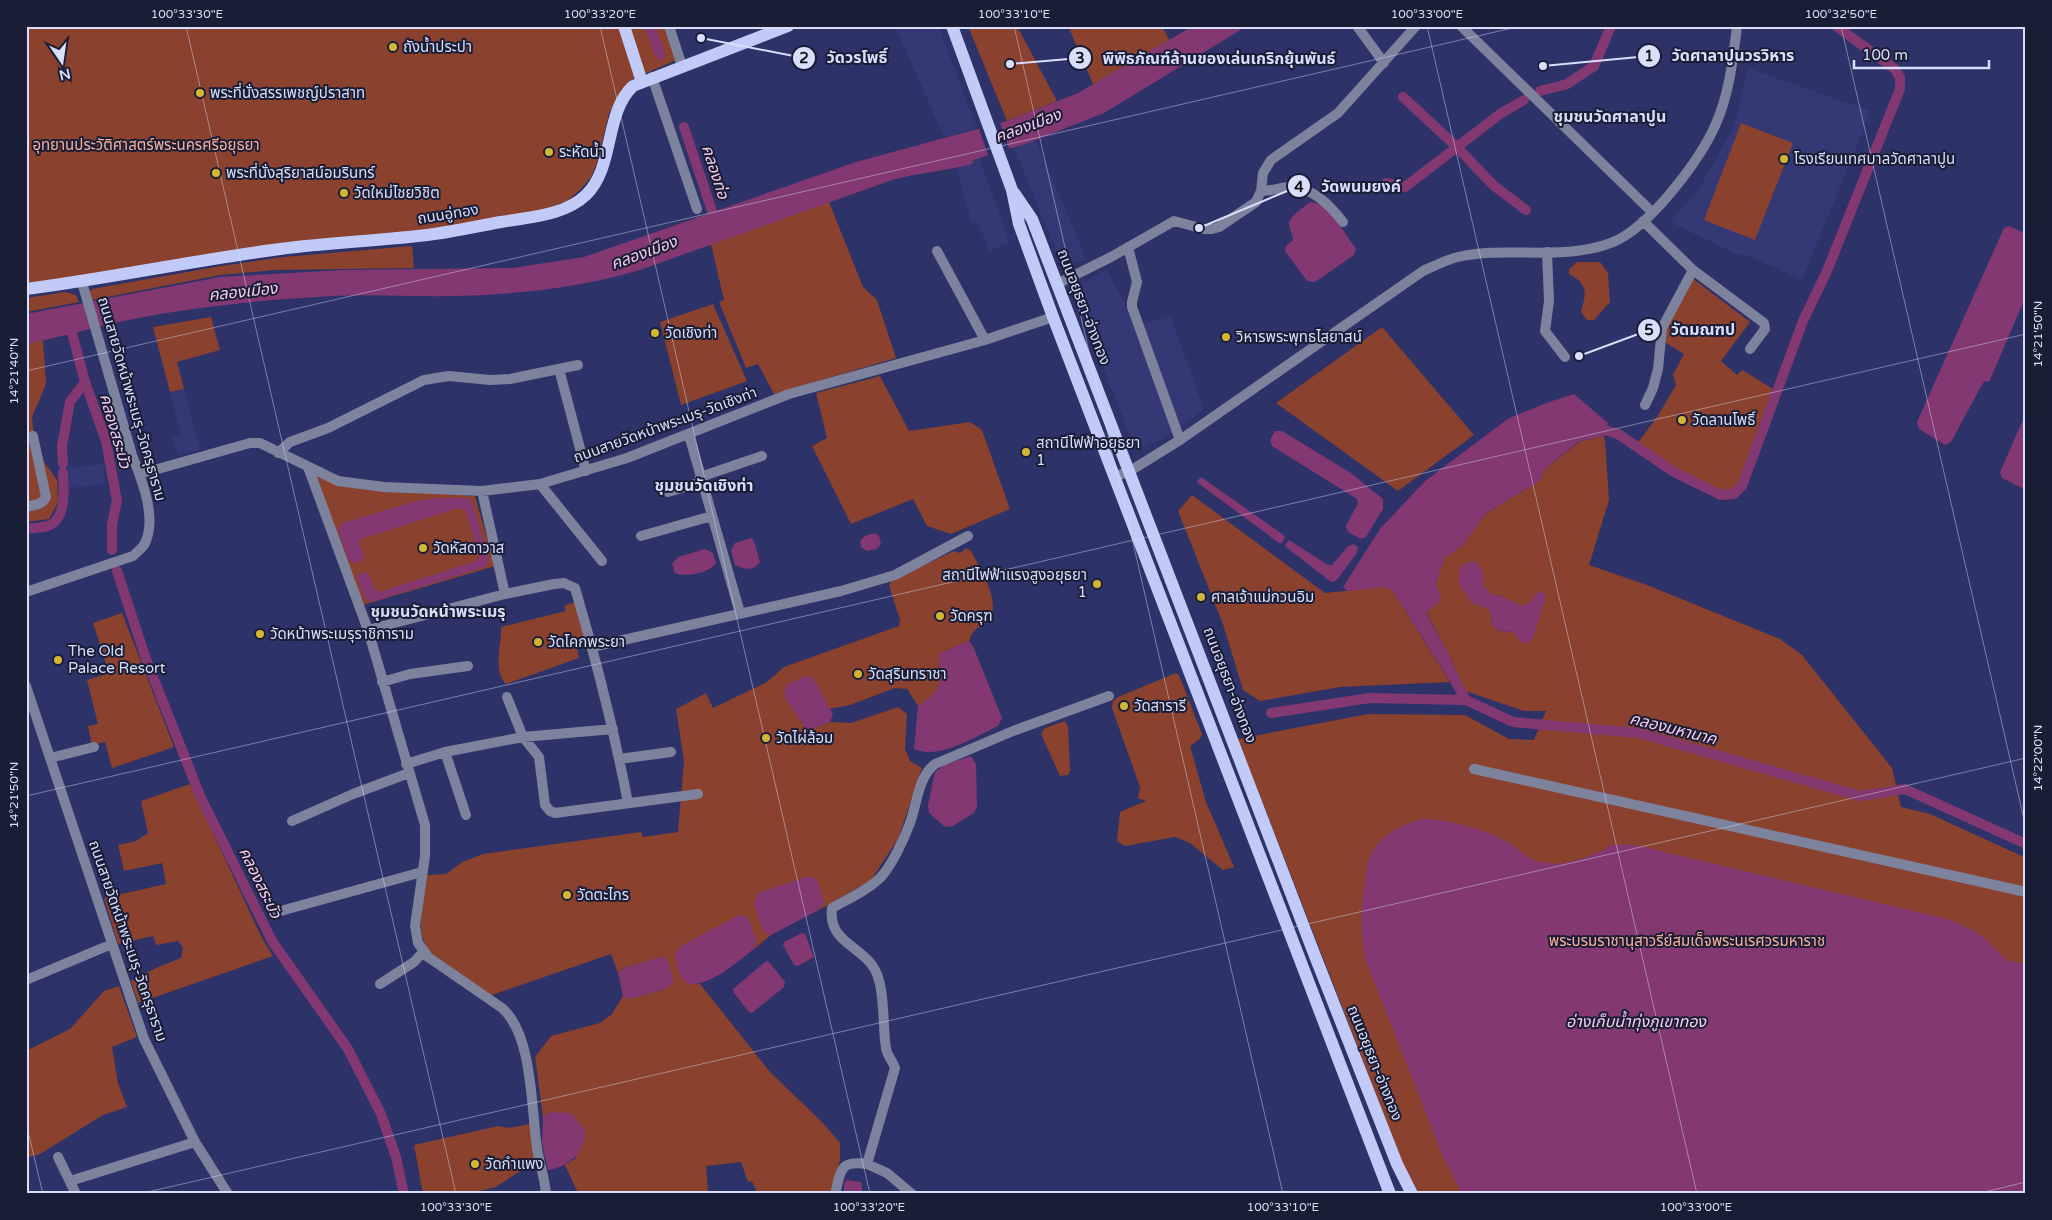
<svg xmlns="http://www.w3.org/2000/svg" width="2052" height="1220" font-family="'Varela Round','Noto Sans Thai',sans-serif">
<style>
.built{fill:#343976}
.green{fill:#8a412d;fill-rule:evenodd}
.water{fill:#833872}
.pier{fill:#2d3268}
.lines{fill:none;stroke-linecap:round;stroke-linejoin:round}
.canal{stroke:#833872;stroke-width:10}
.minor{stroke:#7d829d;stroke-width:10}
.major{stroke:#c2cbf7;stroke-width:12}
.ticks{fill:none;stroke:#d9dffa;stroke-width:1;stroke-opacity:0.45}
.poi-dot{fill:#d2b736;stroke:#1a1d36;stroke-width:2}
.labels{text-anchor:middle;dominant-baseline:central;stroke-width:4;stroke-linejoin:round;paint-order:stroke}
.poi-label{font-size:15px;fill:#d9dffa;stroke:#1a1d36;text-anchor:start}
.park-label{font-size:15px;fill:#fcb09a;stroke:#1a1d36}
.street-label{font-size:15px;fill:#d9dffa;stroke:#1a1d36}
.neighbourhood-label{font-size:16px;font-weight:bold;fill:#d7dcf7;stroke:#1a1d36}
.water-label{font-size:16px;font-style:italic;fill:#f9cdec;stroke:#1a1d36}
.leader{fill:none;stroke:#d9dffa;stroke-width:2}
.callout-dot{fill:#d9dffa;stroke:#1a1d36;stroke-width:2}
.mark-label{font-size:15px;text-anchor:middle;font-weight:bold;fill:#111}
.callout-label{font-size:16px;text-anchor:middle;font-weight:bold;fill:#d9dffa;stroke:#1a1d36;stroke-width:4;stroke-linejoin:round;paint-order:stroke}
.neatline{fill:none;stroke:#d9dffa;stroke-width:2}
.ticks-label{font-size:12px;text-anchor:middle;fill:#d9dffa}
</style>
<rect width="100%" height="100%" fill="#2d3268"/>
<path class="built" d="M895,26H938L977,128L944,137Z
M1748,68L1871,111L1802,280L1742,253L1740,256L1670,222L1698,190L1734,127Z
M1036,140L1086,259L1063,268L1014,147Z
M979,158L1010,243L989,251L978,222L972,223L956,168L972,164V160Z
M1107,270L1126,306L1173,432L1165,438L1136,451L1072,287Z
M1170,315L1204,409L1179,428L1142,325Z
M184,389L200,449L178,455L173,437L181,435L170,392Z
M104,464L105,484L69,488L68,468Z"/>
<path class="green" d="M26,26H665L676,60L629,81L609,113L598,160L591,177L580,190L567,201L547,209L433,230L26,285Z
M968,26H1017L1057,101L1007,121Z
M1068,26H1162L1170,41L1093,84Z
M1741,123L1793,143L1755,240L1704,220Z
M829,202L863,287L877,300L896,358L774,394L758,364L746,368L719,302L724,300L711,244Z
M412,246L414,268L275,270L220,275L92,300L90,292L92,289L215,267L283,257Z
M1577,262H1600L1608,273L1610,302L1594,320H1587L1581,312C1586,293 1589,285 1569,274V269Z
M1692,278L1750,322L1721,361L1737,375L1742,370L1773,389L1738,484L1732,490L1722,492L1679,471L1637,444L1659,414L1676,385L1673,375L1684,354L1666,343L1665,331Z
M65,292L76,295L79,302L26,312V298Z
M713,304L747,381L681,405L660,322Z
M211,317L220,350L177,362L184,389L170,392L153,327Z
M1382,327L1474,435L1398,491L1276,403Z
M43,340L46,384L32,417L34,437L42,459L57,480L58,502L49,519L26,522V344Z
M880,376L909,431L970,422L982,430L1010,509L951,534L927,526L913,499L851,524L812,446L827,438L816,393Z
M1604,436L1605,441L1609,500L1589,565L1647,585L1780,639L1802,655L1892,768L1901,807L1930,814L2026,858V1194H1419L1402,1161L1238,739L1368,714L1465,715L1509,739L1534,740L1546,711H1524L1465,691L1450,657L1426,612L1441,600L1436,582L1445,557L1462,546L1486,513L1540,481L1544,470L1580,441ZM1483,571V586C1486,588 1489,593 1492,594C1496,596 1500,595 1504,597C1520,605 1525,612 1537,593L1527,643L1521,641L1513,632L1499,631L1492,625L1490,611L1485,607L1472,603Z
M313,475L347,487L475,496L495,566L363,605Z
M1192,495L1325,593L1385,587L1393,591L1450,682L1340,687L1260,701L1243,690L1223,624L1178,511Z
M966,548L971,551C979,566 1002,603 989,619C981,630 975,624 969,641L940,653C936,662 943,671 941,680C938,692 927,701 918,706L907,689L895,688L850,705L829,709L812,677L810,730L830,722L851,723L898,707L907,714L905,749L910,761L922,768L898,839L871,880L819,910L824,902L763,931L771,935L754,949L756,939L686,983L700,984L770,1072L823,1123L840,1143V1160L831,1194H758L752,1181L748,1182L741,1162L706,1166L708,1191L702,1194H576L578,1193L565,1165L576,1158L551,1112L543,1117L535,1057L551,1036L600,1023L612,1014L623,996L628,999L665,989L668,961L662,957L624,968L618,973L611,954L489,996L429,952C414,928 423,901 427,875L446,874L462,862L483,854L641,832L643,837L678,832L684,761L676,709L706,693L713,708L767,682L784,667L899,626L900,620L889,585L892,580L954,551L960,553Z
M575,602L586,638L575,641L579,658L506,684C492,670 502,645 501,627L566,611L564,606Z
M122,613L174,747L112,768L105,742L92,745L88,726L98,724L87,680L109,673L93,623Z
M1176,673L1179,675L1202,734L1200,739L1190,746L1206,802L1234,867L1223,870L1190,843L1175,837L1125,846L1117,841L1120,812L1146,801L1138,798L1140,787L1112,708L1113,701L1118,697Z
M1065,721L1068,727L1070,771L1068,775L1060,776L1041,734L1045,728Z
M190,784L262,938L273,956L138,1003L131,981L156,968L181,958L183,948L178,941L156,945L153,936L118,944L104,898L166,884L162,863L124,871L118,845L136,841L148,833L141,801Z
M119,986L137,1037L112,1047L118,1083L127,1107L103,1115L40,1154L26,1158V1051L70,1029L104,991Z
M530,1124L535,1161L496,1187L466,1194H423L414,1145L498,1126L509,1128Z"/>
<path class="water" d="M1193,26H1247L1104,113L1028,143L973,160L972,164C945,171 918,173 892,180L640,270C579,288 514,295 450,296C411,297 371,294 332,296C261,300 189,307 118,322C88,329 57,338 26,344V314L220,277L343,270L513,268L584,257L856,162L1007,121L1078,93Z
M1310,202L1321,204L1334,217L1356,249L1354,255L1315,282L1307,281L1285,251L1286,246L1293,240C1293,234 1289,229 1289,224C1290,216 1304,207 1310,202Z
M2009,226L2026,234V296L1989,382L1984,381L1951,442L1945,445L1919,429L1917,422L2004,228Z
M1574,394L1608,423L1604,436L1579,441L1544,470L1540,481L1486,513L1462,546L1445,557L1436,582L1441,600L1426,613L1450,657L1465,691L1458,694L1393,591L1385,587L1348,591L1343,587L1380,529L1425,481L1509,418L1549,402Z
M2026,413V490L2002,478L2000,472Z
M1275,431H1282L1351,473L1383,499V509L1366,537L1361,539L1348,532L1346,526L1358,503L1357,499L1272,446L1270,440Z
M1201,477L1285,536L1282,543H1279L1198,483L1197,481Z
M437,498H468L472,502L489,560L485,567L372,602L366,600L357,578L358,574L365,572L369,574L374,588L379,592L477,561L479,556L465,510L458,508L361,539L359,542L364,556L362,561L354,563L349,561L338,530L342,523L417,501Z
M875,533L879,536L881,544L877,549L867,551L861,547L860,541L865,536Z
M752,538L755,544L760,562C752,572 745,569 735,565L731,550L735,543Z
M1289,540L1328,565H1332L1348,546L1353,544L1358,547L1357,553L1336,581L1331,582L1286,547L1285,545Z
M705,549L713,553L716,563C709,573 686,578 675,573L672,564L678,557Z
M1475,561L1483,571V586C1486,588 1489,593 1492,594C1496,596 1500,595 1504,597C1520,605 1525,612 1537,593L1543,592L1546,596L1533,638L1527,643L1520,641L1513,632L1499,631L1492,625L1490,611L1485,607L1472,603L1459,585V569L1465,563Z
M969,641L973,646L1002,718L998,726C974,737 940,760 914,749L918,706C927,701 938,692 941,680C943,671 936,662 940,653Z
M805,676L812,677L833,714L830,722L810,730L805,728L784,696L786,685Z
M971,756L976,764L977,806L974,813L953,826L945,827L929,813L928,805L935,772L944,765Z
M1423,819C1446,818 1492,832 1511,844C1527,855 1525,860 1547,863C1565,866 1583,859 1599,852C1604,850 1608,846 1613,845C1622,844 1630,844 1639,846L1947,919C1959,924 1972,929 1983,937C2001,952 1998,961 2026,964V1194H1462L1444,1159L1366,961C1359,932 1361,906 1366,877C1367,869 1367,861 1371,854C1381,835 1402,824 1423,819Z
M809,876L817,880L824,902L819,910L771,935L763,931L754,904L758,893Z
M739,915L747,916L756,939L754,949C742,958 694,1001 681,977C677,971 677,961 675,954L681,946Z
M802,933L805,934L814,957L798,966L794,965L783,945L784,942Z
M662,957L668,961L674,983L665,989L628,999L623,996L618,973L624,968Z
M766,961L769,962L785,982L784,987L752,1013L749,1012L734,993L733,989Z
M551,1112L571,1113L585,1130C585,1152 570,1167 548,1170L542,1143L543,1117Z
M847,1180L861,1182L863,1194H844V1183Z"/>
<path class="pier" d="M999,120L1010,151L989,158L978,126Z"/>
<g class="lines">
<path class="canal" d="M650,26L660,55
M1540,91L1567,84L1594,66L1611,26
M1403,97L1457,147L1493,185L1526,210
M684,127L716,223
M1386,183L1405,187L1500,114L1524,100
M69,321L85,382L106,441L117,501L112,524V550
M1592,426L1618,434L1674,472L1721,495L1734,494L1742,486L1803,321L1827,271L1900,89V78L1895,69L1836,26
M63,464L62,446L70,402L85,382
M26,529C33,528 44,528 50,525C66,518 64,488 63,473
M117,571L146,659L201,798L272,941L348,1049L381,1114L396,1157L404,1194
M1455,681L1466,700
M1271,713L1370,698L1466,700L1513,722L1639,733L1860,796L1905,789L2026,844"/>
<path class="minor" d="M669,26L682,66
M1357,26L1384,63
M1461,26L1652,212
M652,77L697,209
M1261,191C1270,191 1279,188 1288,187C1312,187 1329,204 1343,222
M1643,221L1693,270L1764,323L1765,329L1750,349
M1128,247L1137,282L1132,302V307L1180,440
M937,251L985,340
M1547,252L1549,301L1545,331L1565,357
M1057,284L1111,257L1174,221L1204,229H1212L1219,227L1256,202L1261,191L1263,173L1271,160L1338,113L1416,26
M559,369L586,471
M1645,405L1653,388L1658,369L1662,328L1693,270
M689,435L740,613
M278,453L290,442L328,428L424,380L449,376L490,380L510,379L578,365
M308,467L368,630L425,825V856L415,926L418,943L428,957L502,1008C533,1035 531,1108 537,1148C539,1163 545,1178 546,1194
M140,474L250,443H260L338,481L384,487L482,491L540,484L627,458L789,394L985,340L1053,317
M700,477L762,456
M1114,477L1130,471L1180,440L1423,271C1434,266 1446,260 1458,257C1497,248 1537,256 1576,251C1591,249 1610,245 1623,237C1656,217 1699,161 1715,126C1729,95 1733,60 1737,26
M540,484L602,561
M482,491L505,594
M668,492L702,482
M26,507C35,505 42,505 46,497L33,436
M641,536L712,516
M26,592L133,556C136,553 141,549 144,545C158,520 142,480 132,455L82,282
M368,630L505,594L554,584L564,583L575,588C596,659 614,730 628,803
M592,647L841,591L895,575L968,536
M382,682L410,674L468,666
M26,686L144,1039L195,1142L228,1194
M507,697L523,737L539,757L545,805L550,811L555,813L698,794
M445,752L466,815
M50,758L94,747
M619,759L671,752
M406,764L445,752L523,737L613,729
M1474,769L2026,892
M292,821L353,794L409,773
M277,912L422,872
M26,980L112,944
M380,984L414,962L424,951
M58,1157L76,1194
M70,1181L195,1142
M835,1194C841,1171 839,1160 867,1164
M912,1194L887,1173L867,1164L895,1068C893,1061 887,1056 886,1048C882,1025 886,983 872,965C856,944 828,940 832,908C848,899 868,890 881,877C892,865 904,839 910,823C917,804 918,777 935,764L1013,731L1109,696"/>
<path class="major" d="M624,26L642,82
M952,26L1012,190L1019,224L1053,317L1390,1194
M1015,194L1032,219L1315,956L1397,1164L1412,1194
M26,289C111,278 195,260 280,249C331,242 383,241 434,234C456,231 478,226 501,222C529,217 564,216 586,195C615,167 604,113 633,86L788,26"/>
</g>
<path class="ticks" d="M186,26L456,1194M600,26L870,1194M1014,26L1283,1194M1427,26L1697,1194M1841,26L2026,828M26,371L1521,26M26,796L2026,334M26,1123L43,1194M139,1194L2026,758M1976,1194L2026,1182"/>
<g class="poi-dot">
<circle cx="393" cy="47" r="5"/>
<circle cx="200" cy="93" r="5"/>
<circle cx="549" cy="152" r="5"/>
<circle cx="1784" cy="159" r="5"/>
<circle cx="216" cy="173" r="5"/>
<circle cx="344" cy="193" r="5"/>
<circle cx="655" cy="333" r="5"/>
<circle cx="1226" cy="337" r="5"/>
<circle cx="1682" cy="420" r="5"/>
<circle cx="1026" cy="452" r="5"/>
<circle cx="423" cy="548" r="5"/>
<circle cx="1097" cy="584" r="5"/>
<circle cx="1201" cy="597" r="5"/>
<circle cx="940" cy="616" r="5"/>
<circle cx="260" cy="634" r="5"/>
<circle cx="538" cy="642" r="5"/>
<circle cx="58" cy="660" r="5"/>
<circle cx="858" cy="674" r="5"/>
<circle cx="1124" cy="706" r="5"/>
<circle cx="766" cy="738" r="5"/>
<circle cx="567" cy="895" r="5"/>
<circle cx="475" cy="1164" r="5"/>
</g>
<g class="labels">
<g class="poi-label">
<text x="403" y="47">ถังน้ำประปา</text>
<text x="210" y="93">พระที่นั่งสรรเพชญ์ปราสาท</text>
<text x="559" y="152">ระหัดน้ำ</text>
<text x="1794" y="159">โรงเรียนเทศบาลวัดศาลาปูน</text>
<text x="226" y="173">พระที่นั่งสุริยาสน์อมรินทร์</text>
<text x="354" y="193">วัดใหม่ไชยวิชิต</text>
<text x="665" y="333">วัดเชิงท่า</text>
<text x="1236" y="337">วิหารพระพุทธไสยาสน์</text>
<text x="1692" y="420">วัดลานโพธิ์</text>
<text x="1036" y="443">สถานีไฟฟ้าอยุธยา<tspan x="1036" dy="17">1</tspan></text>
<text x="433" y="548">วัดหัสดาวาส</text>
<text x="1087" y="575" text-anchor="end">สถานีไฟฟ้าแรงสูงอยุธยา<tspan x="1087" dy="17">1</tspan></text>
<text x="1211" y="597">ศาลเจ้าแม่กวนอิม</text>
<text x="950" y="616">วัดครุฑ</text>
<text x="270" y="634">วัดหน้าพระเมรุราชิการาม</text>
<text x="548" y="642">วัดโคกพระยา</text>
<text x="68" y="651">The Old<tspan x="68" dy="17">Palace Resort</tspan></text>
<text x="868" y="674">วัดสุรินทราชา</text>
<text x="1134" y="706">วัดสารารี</text>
<text x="776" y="738">วัดไผ่ล้อม</text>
<text x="577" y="895">วัดตะไกร</text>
<text x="485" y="1164">วัดกำแพง</text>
</g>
<g class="park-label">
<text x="146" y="145">อุทยานประวัติศาสตร์พระนครศรีอยุธยา</text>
<text x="1687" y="941">พระบรมราชานุสาวรีย์สมเด็จพระนเรศวรมหาราช</text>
</g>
<g class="street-label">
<text transform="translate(448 214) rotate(-9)">ถนนอู่ทอง</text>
<text transform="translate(1084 307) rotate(69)">ถนนอยุธยา-อ่างทอง</text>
<text transform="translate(132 399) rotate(74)">ถนนสายวัดหน้าพระเมรุ-วัดครุธาราม</text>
<text transform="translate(665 425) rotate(-20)">ถนนสายวัดหน้าพระเมรุ-วัดเชิงท่า</text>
<text transform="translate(1230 685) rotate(69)">ถนนอยุธยา-อ่างทอง</text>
<text transform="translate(128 941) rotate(71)">ถนนสายวัดหน้าพระเมรุ-วัดครุธาราม</text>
<text transform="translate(1375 1063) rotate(68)">ถนนอยุธยา-อ่างทอง</text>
</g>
<g class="neighbourhood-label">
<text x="1610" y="117">ชุมชนวัดศาลาปูน</text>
<text x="704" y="486">ชุมชนวัดเชิงท่า</text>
<text x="438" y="612">ชุมชนวัดหน้าพระเมรุ</text>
</g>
<g class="water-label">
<text transform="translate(1028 126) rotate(-20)">คลองเมือง</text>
<text transform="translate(715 172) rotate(72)">คลองท่อ</text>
<text transform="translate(644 253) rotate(-20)">คลองเมือง</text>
<text transform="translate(243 292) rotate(-6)">คลองเมือง</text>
<text transform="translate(115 431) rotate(74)">คลองสระบัว</text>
<text transform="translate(1673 729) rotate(14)">คลองมหานาค</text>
<text transform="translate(260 883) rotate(64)">คลองสระบัว</text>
<text x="1636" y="1022">อ่างเก็บน้ำทุ่งภูเขาทอง</text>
</g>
</g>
<path class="leader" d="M1543 66L1649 56M701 38L804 58M1010 64L1080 58M1199 228L1299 186M1579 356L1649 330"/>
<g class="callout-dot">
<circle cx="1543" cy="66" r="5"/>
<circle cx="701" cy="38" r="5"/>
<circle cx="1010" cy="64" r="5"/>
<circle cx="1199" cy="228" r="5"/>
<circle cx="1579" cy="356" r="5"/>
<circle cx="1649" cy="56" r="12"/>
<circle cx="804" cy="58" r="12"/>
<circle cx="1080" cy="58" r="12"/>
<circle cx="1299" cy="186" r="12"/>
<circle cx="1649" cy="330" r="12"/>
</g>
<g class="mark-label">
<text x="1649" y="61">1</text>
<text x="804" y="63">2</text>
<text x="1080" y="63">3</text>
<text x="1299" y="192">4</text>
<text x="1649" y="335">5</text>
</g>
<g class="callout-label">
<text x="1733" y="61">วัดศาลาปูนวรวิหาร</text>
<text x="857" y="63">วัดวรโพธิ์</text>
<text x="1219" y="64">พิพิธภัณฑ์ล้านของเล่นเกริกยุ้นพันธ์</text>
<text x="1361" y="192">วัดพนมยงค์</text>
<text x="1703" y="335">วัดมณฑป</text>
</g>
<rect width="2052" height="1220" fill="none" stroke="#1a1d36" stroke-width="55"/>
<g transform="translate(62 62) rotate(167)" stroke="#1a1d36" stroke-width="4" paint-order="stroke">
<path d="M0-4L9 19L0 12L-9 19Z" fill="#d9dffa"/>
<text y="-8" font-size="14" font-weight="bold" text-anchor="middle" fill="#d9dffa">N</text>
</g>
<path d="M1854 60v8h135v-8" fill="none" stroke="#d9dffa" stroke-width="2.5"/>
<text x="1862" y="60" font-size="15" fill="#d9dffa" stroke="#1a1d36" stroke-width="4" paint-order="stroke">100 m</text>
<rect x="28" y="28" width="1996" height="1164" class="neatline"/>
<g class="ticks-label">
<text x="187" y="18">100°33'30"E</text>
<text x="600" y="18">100°33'20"E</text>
<text x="1014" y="18">100°33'10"E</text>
<text x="1427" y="18">100°33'00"E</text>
<text x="1841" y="18">100°32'50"E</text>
<text transform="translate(2038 334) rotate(-90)" y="4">14°21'50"N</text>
<text transform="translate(14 371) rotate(-90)" y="4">14°21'40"N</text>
<text transform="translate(2038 758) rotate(-90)" y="4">14°22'00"N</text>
<text transform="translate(14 795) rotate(-90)" y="4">14°21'50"N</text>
<text x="456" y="1211">100°33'30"E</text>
<text x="869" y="1211">100°33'20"E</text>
<text x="1283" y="1211">100°33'10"E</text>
<text x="1696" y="1211">100°33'00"E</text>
</g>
</svg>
